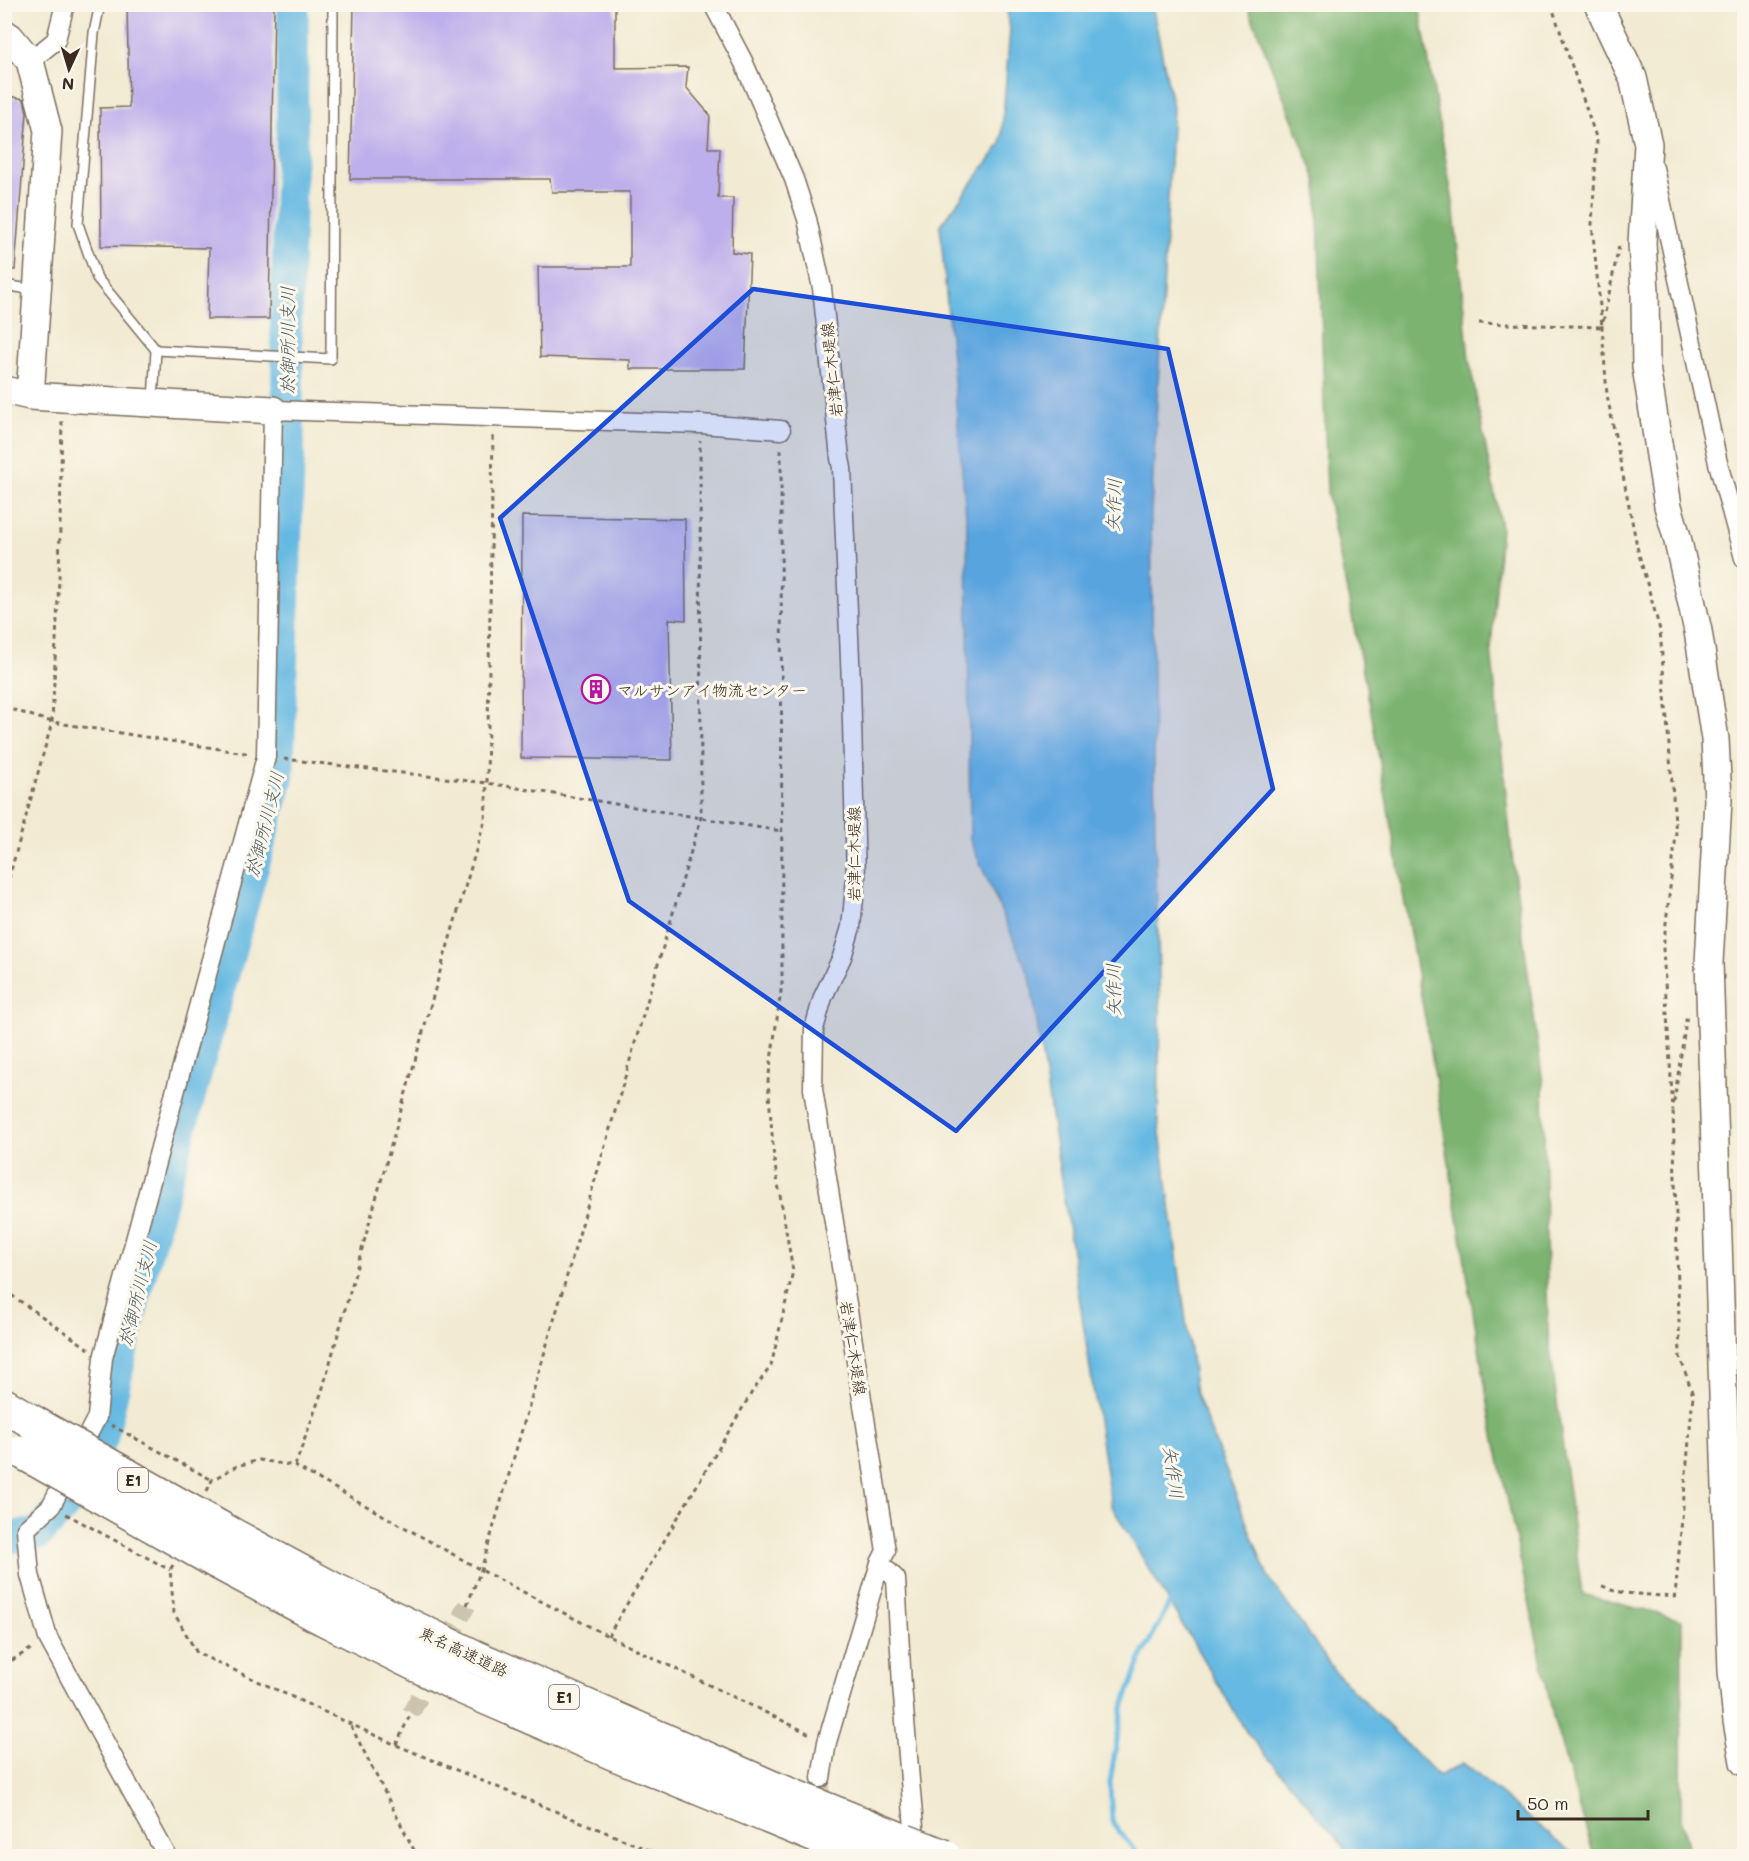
<svg xmlns="http://www.w3.org/2000/svg" width="1749" height="1861" font-family="Mali,'Klee One',sans-serif">
<style>
.forest{fill:#7bb371;stroke:#5b6e48;stroke-width:1.5}
.water{fill:#66b9e2;stroke:#507280;stroke-width:1.5}
.lines{fill:none;stroke-linecap:round;stroke-linejoin:round}
.stream{stroke:#66b9e2;stroke-width:5}
.river{stroke:#66b9e2;stroke-width:32}
.building{fill:#bdafeb}
.street-tunnel{stroke:#cdc4ae;stroke-width:18;stroke-dasharray:18 9;stroke-linecap:butt}
.lane-casing{stroke:#7b6d5d;stroke-width:12}
.street-casing{stroke:#7b6d5d;stroke-width:21}
.secondary-casing{stroke:#7b6d5d;stroke-width:30}
.highway-casing{stroke:#7b6d5d;stroke-width:36}
.path{stroke:#7b6d5d;stroke-width:3;stroke-dasharray:4.5 4.5;stroke-linecap:butt}
.lane{stroke:#fff;stroke-width:9}
.street{stroke:#fff;stroke-width:18}
.secondary{stroke:#fff;stroke-width:27}
.highway{stroke:#fff;stroke-width:33}
.highway-bridge-casing{stroke:#7b6d5d;stroke-width:36;stroke-linecap:butt}
.highway-bridge{stroke:#fff;stroke-width:33}
.marked{fill:#1d4ed8;fill-opacity:0.2;stroke:#1d4ed8;stroke-width:4.5;stroke-linejoin:round}
.labels{text-anchor:middle;dominant-baseline:central;stroke-width:6;stroke-linejoin:round;paint-order:stroke}
.shield{fill:#fbf7ec;stroke:#75685c;stroke-width:1.5}
.shield-label{font-size:15px;font-weight:bold;fill:#3b2a1e}
.street-label{font-size:16px;fill:#3b2a1e;stroke:#fbf7ec}
.poi-label{font-size:16px;fill:#3b2a1e;stroke:#fbf7ec;text-anchor:start}
.water-label{font-size:18px;font-style:italic;fill:#4a5c63;stroke:#fbf7ec}
</style>
<rect width="100%" height="100%" fill="#fbf7ec"/>
<filter id="ink" filterUnits="userSpaceOnUse"><feTurbulence type="fractalNoise" baseFrequency=".0167" numOctaves="2"/><feDisplacementMap in="SourceGraphic" scale="12" xChannelSelector="R" yChannelSelector="G"/><feConvolveMatrix kernelMatrix="1 2 1 2 8 2 1 2 1" color-interpolation-filters="sRGB"/></filter>
<filter id="wash" filterUnits="userSpaceOnUse"><feTurbulence type="fractalNoise" baseFrequency=".008" numOctaves="4" result="noise"/><feDisplacementMap in="SourceGraphic" scale="24" xChannelSelector="R" yChannelSelector="G"/><feGaussianBlur stdDeviation="1.35" result="paint"/><feColorMatrix in="noise" values="0 0 0 0 0 0 0 0 0 0 0 0 0 0 0 0 0 1.4 0 .05"/><feComposite in="paint" operator="in"/></filter>
<g filter="url(#wash)">
<rect width="100%" height="100%" fill="#f2ead2"/>
<path class="forest" d="M1247,5H1419L1453,202L1469,359L1501,528L1491,649L1513,863L1543,1083L1548,1332L1582,1594L1682,1620L1681,1818L1690,1856H1594L1554,1721L1490,1416L1432,1058L1369,701L1327,493L1317,182Z"/>
<path class="water" d="M1006,5H1152L1173,108L1151,513L1155,830L1160,1012L1158,1118L1196,1394L1268,1577L1336,1673L1438,1776L1463,1763L1575,1856H1352L1247,1733L1111,1505L1030,977L970,840L967,526L940,226L1001,144L1010,29Z"/>
<g class="lines">
<path class="stream" d="M1139,1856L1112,1822L1110,1782L1122,1710L1142,1656L1172,1598"/>
<path class="river" d="M4,1538L38,1534L66,1504L102,1438L138,1283L278,777L289,452L286,321L292,130L293,4"/>
</g>
<g id="blocks">
<path class="building" d="M127,4H274L269,319H207L209,248L101,246L100,108L129,107Z
M354,4H615V68L688,67L686,87L710,115L708,148H720L718,198H733L732,252L750,254L745,369H630V360L540,357L538,267H630V192H552L550,179H350Z
M4,95L24,99L27,112L15,270H4Z
M522,516L685,519L686,620L669,619L672,760L521,758Z"/>
</g>
</g>
<g filter="url(#ink)">
<use href="#blocks" fill-opacity="0" stroke="#7b6d5d" stroke-width="1.5"/>
<g class="lines">
<path class="street-tunnel" d="M411,1713L467,1605
M818,1856L821,1778"/>
<g class="lane-casing">
<path id="lane" d="M100,4L94,33L78,224L97,278L156,350L153,401
M4,285L35,290
M156,350L331,359L333,4"/>
</g>
<g class="street-casing">
<path id="street" d="M713,4L743,61L794,179L807,219L822,288L840,458L842,468L851,683L856,878L851,927L842,957L823,997L814,1029L813,1089L886,1551L880,1563L827,1742L821,1778
M30,61L56,40L65,4
M1654,168L1718,463L1744,558
M880,1563L896,1579L902,1685L916,1851
M167,1856L48,1638L30,1575L26,1529L51,1506L97,1417L103,1358L266,757L273,410L700,424L781,430"/>
</g>
<g class="secondary-casing">
<path id="secondary" d="M1598,4L1633,78L1648,144L1642,243L1645,291L1646,367L1668,506L1677,537L1698,631L1715,739L1718,800L1709,963L1732,1671L1737,1721L1744,1762
M4,33L10,37L30,61L48,131L30,396
M4,390L30,396L63,398L273,410"/>
</g>
<g class="highway-casing">
<path id="highway" d="M4,1405L36,1424
M231,1534L335,1590L473,1656L771,1787L905,1841
M215,1561L324,1619L459,1686L613,1753L864,1856"/>
</g>
<path class="path" d="M1619,246L1602,327L1607,395L1638,551L1660,630L1676,835L1663,949L1673,1111
M1479,323L1602,327L1592,224L1597,140L1551,4
M4,707L52,722L251,754
M284,759L487,783L781,831
M4,896L52,722L59,579L62,418
M1674,1102L1687,1014
M4,1290L89,1349
M111,1425L212,1480
M295,1466L322,1391L439,975L485,820L487,783L493,434
M207,1491L212,1480L237,1466L259,1460L295,1466L481,1570L608,1636L812,1735
M66,1514L170,1570
M173,1565L170,1570L174,1613L197,1653L396,1745L663,1856
M1602,1586L1624,1593L1675,1597L1693,1395L1680,1357L1673,1109
M467,1605L481,1570L701,817L700,441
M608,1636L752,1392L771,1366L793,1271L774,1160L768,1081L782,984L781,446
M4,1665L34,1647
M351,1726L417,1856
M396,1745L411,1713"/>
<use href="#lane" class="lane"/>
<use href="#street" class="street"/>
<use href="#secondary" class="secondary"/>
<use href="#highway" class="highway"/>
<g class="highway-bridge-casing">
<path id="highway-bridge" d="M36,1424L231,1534
M22,1452L215,1561
M905,1841L944,1856"/>
</g>
<use href="#highway-bridge" class="highway-bridge"/>
</g>
</g>
<path class="marked" d="M753,289L1168,349L1273,789L956,1131L629,901L500,518Z"/>
<defs>
<g id="building-ring" transform="scale(1.5)"><circle r="9.5" fill="#fbf7ec" stroke="#b5179e" stroke-width="1.5"/><path d="M-4-6H4V6H1V3H-1V6H-4ZM-2.5-4.3h1.7v1.8h-1.7ZM.8-4.3h1.7v1.8H.8ZM-2.5-1h1.7V.8h-1.7ZM.8-1h1.7V.8H.8Z" fill="#b5179e"/></g>
</defs>
<g fill-rule="evenodd">
<use href="#building-ring" x="596" y="689"/>
</g>
<g class="labels">
<g class="shield">
<rect x="118" y="1468" width="30" height="24" rx="4.5"/>
<rect x="549" y="1685" width="30" height="24" rx="4.5"/>
</g>
<g class="shield-label">
<text x="133" y="1480">E1</text>
<text x="564" y="1697">E1</text>
</g>
<g class="street-label">
<text transform="translate(831 370) rotate(-96)">岩津仁木堤線</text>
<text transform="translate(853 854) rotate(-90)">岩津仁木堤線</text>
<text transform="translate(854 1348) rotate(81)">岩津仁木堤線</text>
<text transform="translate(464 1651) rotate(25)">東名高速道路</text>
</g>
<g class="poi-label">
<text x="617" y="689">マルサンアイ物流センター</text>
</g>
<g class="water-label">
<text transform="translate(287 340) rotate(-90)">於御所川支川</text>
<text transform="translate(1113 505) rotate(-88)">矢作川</text>
<text transform="translate(264 824) rotate(-76)">於御所川支川</text>
<text transform="translate(1113 990) rotate(-91)">矢作川</text>
<text transform="translate(137 1293) rotate(-76)">於御所川支川</text>
<text transform="translate(1174 1472) rotate(82)">矢作川</text>
</g>
</g>
<rect width="1749" height="1861" fill="none" stroke="#fbf7ec" stroke-width="24"/>
<g transform="translate(69 69) rotate(184)" stroke="#fbf7ec" stroke-width="4.5" paint-order="stroke">
<path d="M0-4.5L10 22L0 15L-10 22Z" fill="#3b2a1e"/>
<text y="-9" font-size="16" font-weight="bold" text-anchor="middle" fill="#3b2a1e">N</text>
</g>
<path d="M1518 1810v9h130v-9" fill="none" stroke="#3b2a1e" stroke-width="3"/>
<text x="1527" y="1810" font-size="18" fill="#3b2a1e" stroke="#fbf7ec" stroke-width="4.5" paint-order="stroke">50 m</text>
</svg>
